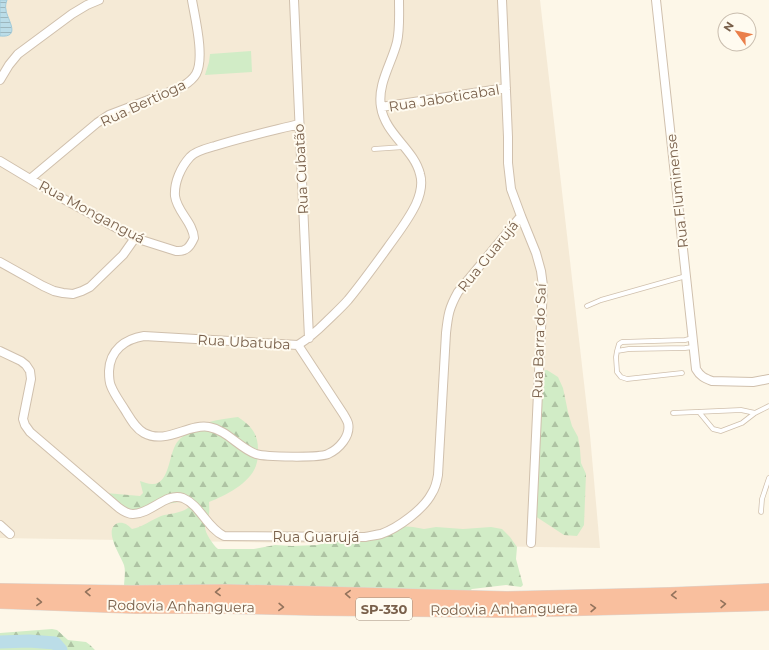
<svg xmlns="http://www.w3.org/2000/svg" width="769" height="650" font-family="Montserrat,sans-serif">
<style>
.residential{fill:#f5ead6}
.forest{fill:url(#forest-firs)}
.green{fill:#d1ecc6}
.water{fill:url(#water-rules);stroke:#a1cbda}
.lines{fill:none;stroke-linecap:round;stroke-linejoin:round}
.river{stroke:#bbdde8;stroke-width:13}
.service-casing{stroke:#d0c0ad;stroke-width:5.5}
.minor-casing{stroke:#d0c0ad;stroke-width:10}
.motorway-casing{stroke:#dcd6d0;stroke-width:16}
.service{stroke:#fff;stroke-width:4}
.minor{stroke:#fff;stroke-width:8}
.motorway{stroke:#f9bf9e;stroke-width:15}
.oneway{stroke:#93735c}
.labels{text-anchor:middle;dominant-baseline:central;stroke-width:4;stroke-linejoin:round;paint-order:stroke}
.shield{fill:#fffbf0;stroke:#a18e7c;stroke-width:1}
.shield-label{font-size:13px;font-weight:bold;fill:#79604b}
.street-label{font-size:14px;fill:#79604b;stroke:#fffbf0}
</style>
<defs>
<pattern id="forest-firs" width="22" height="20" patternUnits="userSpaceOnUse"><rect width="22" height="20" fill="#d1ecc6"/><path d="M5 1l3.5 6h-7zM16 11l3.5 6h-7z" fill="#aec3a3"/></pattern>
<pattern id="water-rules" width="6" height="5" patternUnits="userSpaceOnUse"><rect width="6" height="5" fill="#bbdde8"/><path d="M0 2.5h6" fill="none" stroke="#9db7be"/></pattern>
</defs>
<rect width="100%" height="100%" fill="#fdf7e8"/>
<path class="residential" d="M0,0H540L590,435L600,548L0,538Z"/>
<path class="forest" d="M547,370L558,377L563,388L568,412L572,426L578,437L580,449L581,463L586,474L584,525L577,536L564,535L532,514L537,373L535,372Z
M238,417C251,426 258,433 258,450C258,453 258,458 257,462C253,482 226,495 209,502C209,507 210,513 208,518C207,521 205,523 205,527C205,533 213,545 218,549H254L275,545L292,546L317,545L344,539L363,538L400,526L413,527L424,529L436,527L463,529L491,527L502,529L510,537L517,547L516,559L523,585L521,587L506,585L472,589L468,592L124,587C124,580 126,572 124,565C121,556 102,529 118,523C124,522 128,525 132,529C143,527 151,520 161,516C170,513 181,514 189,507V503L185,501L167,504L153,511L131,514L106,493L140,496L143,493L140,481C144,482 148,484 152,484C171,485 168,450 179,440C181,437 185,435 189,433C207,420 217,420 238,417Z
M52,629L57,630L68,640L86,642L90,645L95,650H0V633Z"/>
<path class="green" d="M251,51L252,72L205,75L209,62L210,54Z"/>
<path class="water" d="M0,0H7C6,3 5,6 6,10C7,19 22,38 0,36Z"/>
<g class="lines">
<path class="river" d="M0,642L29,641L55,643L61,650"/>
<g class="service-casing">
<path id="service" d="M374,149L404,147
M587,306L601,300L686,276
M617,351L619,344L622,342L685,340L693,338
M682,373L627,379L621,377L617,372L616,357L617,351L629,349L685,348L693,347
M699,412L713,429L721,431L742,423L755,413L769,406
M673,413L741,410L755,413
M761,512L762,499L769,478"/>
</g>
<g class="minor-casing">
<path id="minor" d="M294,0L309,338
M502,0L508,137V163L511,189L521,216L536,253L541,271L543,286L531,543
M656,0L696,369C700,376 704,378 712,381L753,382L769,379
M0,80L9,65L18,54L72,14L87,5L99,0
M381,107L506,88
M0,161L60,197L135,238L176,251C186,252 190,247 194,238C193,222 177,212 175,196C174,182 181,167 190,157C195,151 208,148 215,146C243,137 271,131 299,124
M30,179L97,123L109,115L180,88C186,84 192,81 196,74C205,58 195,18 192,0
M0,262L43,286L54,291L63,293L73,294L82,291L90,287L123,255L135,238
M144,336L298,345L344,415C345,417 347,420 348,423C351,436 339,449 328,454C320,458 265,457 256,454C239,448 227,430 209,427C189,423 166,445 144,433C135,428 130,418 125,410C120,402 114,394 111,386C109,382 109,376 109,371C110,350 125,339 144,336Z
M298,345C309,338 317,331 326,322C333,315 341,308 348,300C362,283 375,265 388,247C398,233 409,219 416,204C420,195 423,184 420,174C414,149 385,134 381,107C377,84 392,63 397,42C400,29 399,14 399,0
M0,351L21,361L26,365L30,371L31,379L23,419L25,425L30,432L119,508C123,511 128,514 133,514C151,514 166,492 183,498C200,505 207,528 224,536L365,537C370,536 376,535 381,534C398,528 424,509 432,493C436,487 437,481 438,475L446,333C448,315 449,308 458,292L521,216
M0,525L10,534"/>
</g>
<g class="motorway-casing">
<path id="motorway" d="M0,591L132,593L226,592L319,594L506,599L670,595L769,591
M0,601L136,606H227L317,608L506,610L769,603"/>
</g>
<use href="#service" class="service"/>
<use href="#minor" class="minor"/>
<use href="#motorway" class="motorway"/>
</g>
<defs><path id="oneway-chevron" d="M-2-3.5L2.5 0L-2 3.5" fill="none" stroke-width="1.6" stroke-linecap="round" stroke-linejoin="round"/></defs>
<g class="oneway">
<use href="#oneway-chevron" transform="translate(88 592) rotate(-179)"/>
<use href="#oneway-chevron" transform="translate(218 592) rotate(179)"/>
<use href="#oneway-chevron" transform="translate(348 594) rotate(-178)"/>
<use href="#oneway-chevron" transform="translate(674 595) rotate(178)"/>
<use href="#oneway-chevron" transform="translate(39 602) rotate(2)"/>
<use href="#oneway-chevron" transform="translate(723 604) rotate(-2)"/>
<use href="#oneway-chevron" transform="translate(281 607) rotate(2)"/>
<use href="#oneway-chevron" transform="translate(593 608) rotate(-2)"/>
</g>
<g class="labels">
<rect class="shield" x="356" y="598" width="56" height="22" rx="3"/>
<g class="shield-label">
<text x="384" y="609">SP-330</text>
</g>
<g class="street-label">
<text transform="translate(444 98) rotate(-9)">Rua Jaboticabal</text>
<text transform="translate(143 103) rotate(-25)">Rua Bertioga</text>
<text transform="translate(301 169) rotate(-93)">Rua Cubatão</text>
<text transform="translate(677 191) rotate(-96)">Rua Fluminense</text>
<text transform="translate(92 212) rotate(28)">Rua Monganguá</text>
<text transform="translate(488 256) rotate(-51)">Rua Guarujá</text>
<text transform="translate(539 341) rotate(-88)">Rua Barra do Saí</text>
<text transform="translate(244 342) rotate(3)">Rua Ubatuba</text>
<text x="316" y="537">Rua Guarujá</text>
<text transform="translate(181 606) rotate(1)">Rodovia Anhanguera</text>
<text transform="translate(504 609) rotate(-1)">Rodovia Anhanguera</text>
</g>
</g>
<g transform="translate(737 32) rotate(303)"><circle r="19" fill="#fffbf0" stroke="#c9bdae"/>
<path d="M0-3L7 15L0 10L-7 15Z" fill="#ea7f4a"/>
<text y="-6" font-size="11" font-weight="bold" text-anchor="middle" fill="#79604b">N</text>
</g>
</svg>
